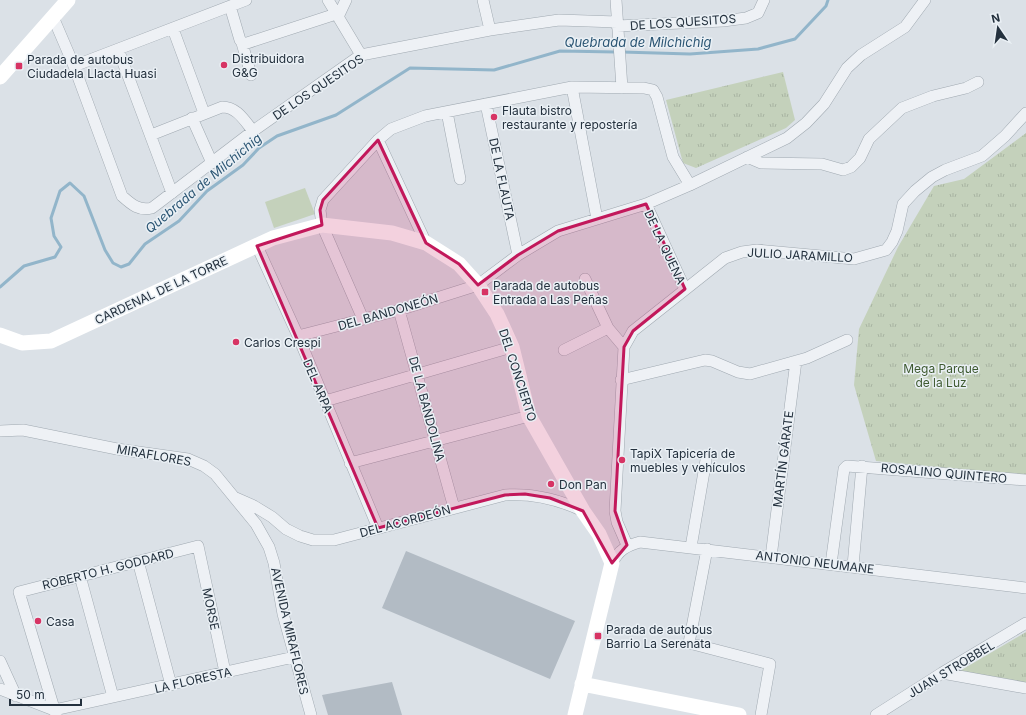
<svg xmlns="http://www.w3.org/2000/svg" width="1026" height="715" font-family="Inter,sans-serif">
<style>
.grass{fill:url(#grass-tufts)}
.pitch{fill:#c4d1bb}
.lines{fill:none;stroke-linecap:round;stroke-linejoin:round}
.stream{stroke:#92b5ca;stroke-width:3}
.building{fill:#b2bbc4}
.street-casing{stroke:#a0a9b1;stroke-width:12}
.street{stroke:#eef1f5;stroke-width:11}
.secondary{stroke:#fff;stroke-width:15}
.marked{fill:#c2185b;fill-opacity:0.2;stroke:#c2185b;stroke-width:3;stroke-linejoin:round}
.poi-dot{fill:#d73464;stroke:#eaf0f5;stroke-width:1.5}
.labels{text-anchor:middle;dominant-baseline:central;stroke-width:3;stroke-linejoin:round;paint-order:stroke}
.street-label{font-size:12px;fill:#24313e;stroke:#eaf0f5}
.poi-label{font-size:12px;fill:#24313e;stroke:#eaf0f5;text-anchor:start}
.park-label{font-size:12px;fill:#3e5a30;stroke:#eaf0f5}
.water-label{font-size:13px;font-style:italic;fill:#2c5674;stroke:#eaf0f5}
</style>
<defs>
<pattern id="grass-tufts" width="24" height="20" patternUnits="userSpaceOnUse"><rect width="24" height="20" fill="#c4d1bb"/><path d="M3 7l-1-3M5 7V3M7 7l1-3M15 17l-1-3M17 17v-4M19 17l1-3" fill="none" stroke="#a8b4a2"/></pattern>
</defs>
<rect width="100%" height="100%" fill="#dbe1e7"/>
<path class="grass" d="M783,72L795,120L786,128L696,168L683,163L666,100Z
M1026,133V476L876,461L854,385L859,329L898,247L934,186L964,179Z
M1026,632V684L958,672Z"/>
<path class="pitch" d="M305,188L315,214L274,228L265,202Z"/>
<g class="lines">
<path class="stream" d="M622,52L690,54L758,49L795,39L826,6L828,0
M0,287L24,266L55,257L61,247L54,236L51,218L60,191L70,183L84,196L105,250L113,263L121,267L129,264L145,244L179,221L207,191L243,165L259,148L277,136L336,115L410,68L494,70L560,51L616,52"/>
</g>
<path class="building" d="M406,551L575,621L550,679L382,608Z
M392,682L402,715H328L322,695Z"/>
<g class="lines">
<g class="street-casing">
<path id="street" d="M328,0L361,55
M483,0L490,30
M616,0L622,88
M230,6L240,40L244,44L336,14
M53,17L74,66L122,196C132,205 139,211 152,208L253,131L361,55L490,30L559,20L617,22
M338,17L346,0
M617,26L723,21L746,18L758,13L764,0
M173,29L204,113
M242,43L251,75
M118,49L172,193
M74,66L246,0
M572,87L597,219
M486,104L518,255
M447,112L460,179
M192,118L212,163
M151,135L222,107C237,107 244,120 253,131
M378,140L426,243
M747,157L761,163L822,164L843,170L851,167L860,158L869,139L902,108L933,96L966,88L978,82
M646,204L685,289
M257,246L298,336L378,528
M585,279L608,328L624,347
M399,310L454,508
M363,319L322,225L320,210L323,200L378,140L391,129L425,116L572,87L644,88L653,90L657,97L673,157L690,185
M298,336L399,310L478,285L518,255L558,231L646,204L690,185L787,138L806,123L824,104L847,68L861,55L905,27L925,0
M564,350L608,328
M621,380L705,360L712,361L738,372L750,374L807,358L847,340
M325,401L512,347
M0,431L23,430L117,449L188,459L204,466L215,474L256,524L269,547L274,563L283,614L311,715
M350,463L529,416
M236,498L254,506L272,517L286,529L300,536L313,540H334L505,495C533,493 558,499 583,511
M627,545L617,522L615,511L624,347L633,331L725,258L742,252L757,250L854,259L886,250L892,242L897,231L903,204L915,191L932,177L945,170L982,156L1005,136L1026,113
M691,547L706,460
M707,549L689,643L770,664L761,715
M771,557L796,361
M138,561L171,685
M612,563C619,550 626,546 640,542L1026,588
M831,564L844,469L847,466L1026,480
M853,566L862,466
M80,576L113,697
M0,661L16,696
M942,673L1026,688
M0,689L54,710L294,657
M56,715L19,592L198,546L225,672
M876,715L942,673L1026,623"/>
</g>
<use href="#street" class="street"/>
<path class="secondary" d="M0,77L68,0
M0,335L22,343L51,341L273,238L322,225L392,233L426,243L459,264L478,285L497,314L512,347L529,416L583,511L599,534L612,563L575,715
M582,684L739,715"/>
</g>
<path class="marked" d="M378,140L426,243L459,264L478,285L518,255L558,231L646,204L685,289L633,331L624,347L615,511L627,545L612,563L583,511L550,498L525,494L505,495L378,528L257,246L322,225L320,210L323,200Z"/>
<g class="poi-dot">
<circle cx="224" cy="65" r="4"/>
<rect x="15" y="62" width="8" height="8" rx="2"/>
<circle cx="494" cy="117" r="4"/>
<rect x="481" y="288" width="8" height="8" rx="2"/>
<circle cx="236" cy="342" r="4"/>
<circle cx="622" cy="460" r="4"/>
<circle cx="551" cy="484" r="4"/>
<circle cx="38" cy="621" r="4"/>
<rect x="594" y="632" width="8" height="8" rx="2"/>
</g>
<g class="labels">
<g class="street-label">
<text transform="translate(683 22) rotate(-4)">DE LOS QUESITOS</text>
<text transform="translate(318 87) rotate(-34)">DE LOS QUESITOS</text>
<text transform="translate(502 179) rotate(78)">DE LA FLAUTA</text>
<text transform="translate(665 247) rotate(65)">DE LA QUENA</text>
<text transform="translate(800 255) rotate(3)">JULIO JARAMILLO</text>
<text transform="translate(161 290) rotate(-25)">CARDENAL DE LA TORRE</text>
<text transform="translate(388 312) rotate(-16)">DEL BANDONEÓN</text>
<text transform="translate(518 375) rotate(72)">DEL CONCIERTO</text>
<text transform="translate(318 386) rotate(67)">DEL ARPA</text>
<text transform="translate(427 409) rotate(75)">DE LA BANDOLINA</text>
<text transform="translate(154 455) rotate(10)">MIRAFLORES</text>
<text transform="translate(783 459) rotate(-83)">MARTÍN GÁRATE</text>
<text transform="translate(944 473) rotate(5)">ROSALINO QUINTERO</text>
<text transform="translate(405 521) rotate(-15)">DEL ACORDEÓN</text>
<text transform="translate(815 562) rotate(7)">ANTONIO NEUMANE</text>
<text transform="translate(108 569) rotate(-14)">ROBERTO H. GODDARD</text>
<text transform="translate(211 609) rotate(78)">MORSE</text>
<text transform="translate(290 631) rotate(77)">AVENIDA MIRAFLORES</text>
<text transform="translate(951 669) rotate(-31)">JUAN STROBBEL</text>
<text transform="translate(193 680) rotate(-13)">LA FLORESTA</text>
</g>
<g class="poi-label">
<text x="232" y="58">Distribuidora<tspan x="232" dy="14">G&amp;G</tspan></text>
<text x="27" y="59">Parada de autobus<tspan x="27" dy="14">Ciudadela Llacta Huasi</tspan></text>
<text x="502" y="110">Flauta bistro<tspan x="502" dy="14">restaurante y repostería</tspan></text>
<text x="493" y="285">Parada de autobus<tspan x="493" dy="14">Entrada a Las Peñas</tspan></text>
<text x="244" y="342">Carlos Crespi</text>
<text x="630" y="453">TapiX Tapicería de<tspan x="630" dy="14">muebles y vehículos</tspan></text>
<text x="559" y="484">Don Pan</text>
<text x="46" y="621">Casa</text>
<text x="606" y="629">Parada de autobus<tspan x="606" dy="14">Barrio La Serenata</tspan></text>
</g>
<g class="park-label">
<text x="941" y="368">Mega Parque<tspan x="941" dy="14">de la Luz</tspan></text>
</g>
<g class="water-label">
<text x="638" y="42">Quebrada de Milchichig</text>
<text transform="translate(203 183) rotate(-40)">Quebrada de Milchichig</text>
</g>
</g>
<g transform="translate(998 28) rotate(347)" stroke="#eaf0f5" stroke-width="3" paint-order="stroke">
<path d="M0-3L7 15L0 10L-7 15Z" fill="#24313e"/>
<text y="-6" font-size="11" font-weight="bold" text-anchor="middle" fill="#24313e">N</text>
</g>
<path d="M10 699v6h71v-6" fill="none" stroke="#24313e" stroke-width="2"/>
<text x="16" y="699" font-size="12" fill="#24313e" stroke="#eaf0f5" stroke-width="3" paint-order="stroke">50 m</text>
</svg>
